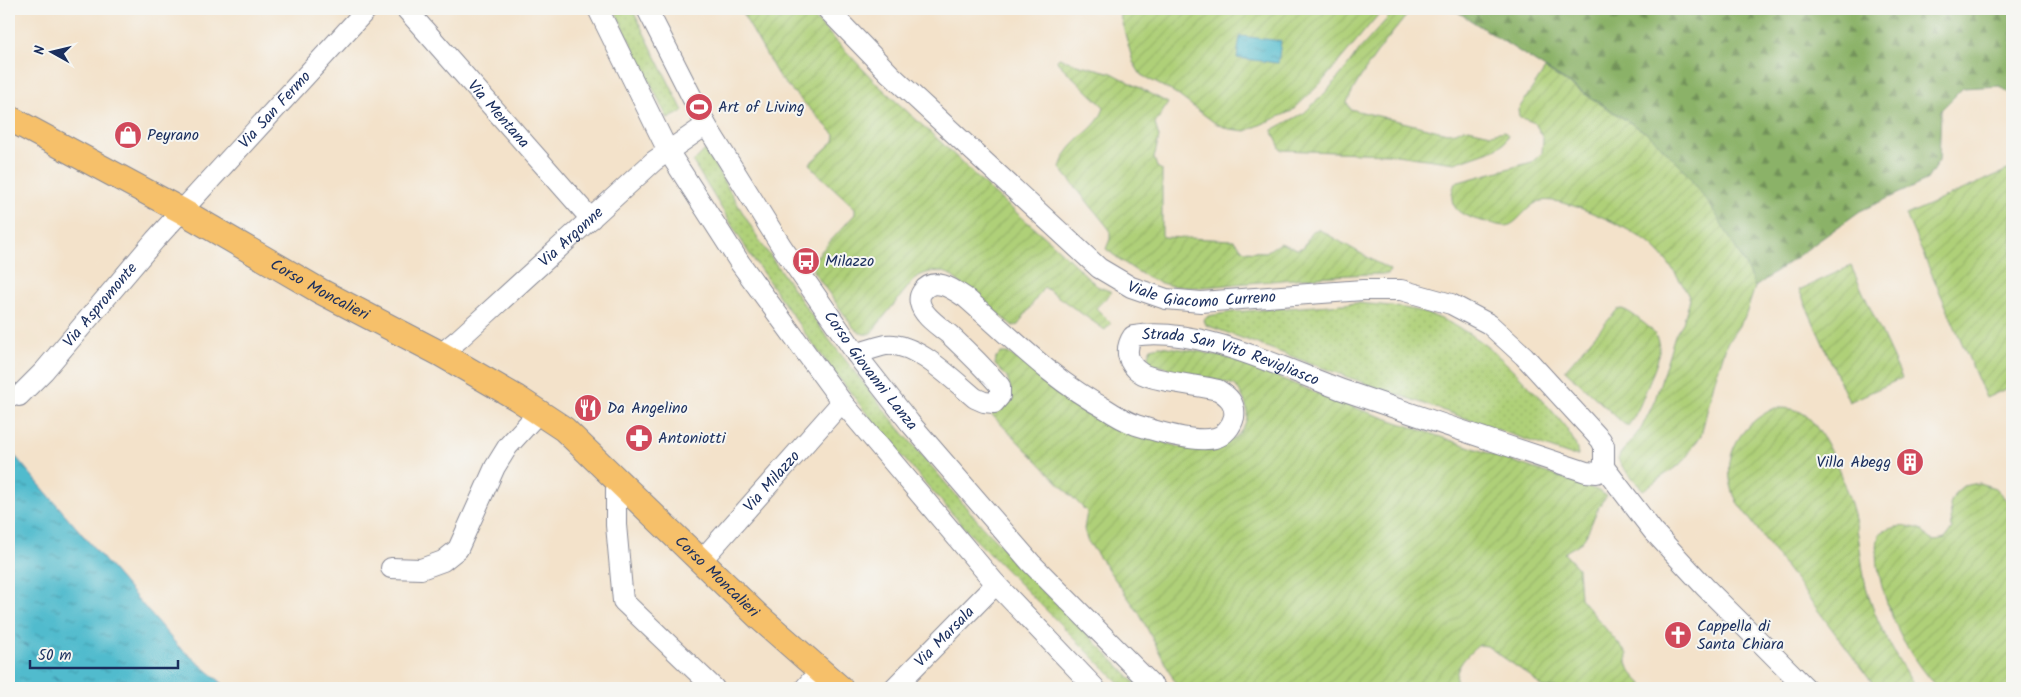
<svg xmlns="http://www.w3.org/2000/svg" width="2021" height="697" font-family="Kalam,sans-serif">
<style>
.grass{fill:url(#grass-dots);stroke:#65806b}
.forest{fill:url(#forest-firs);stroke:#537063}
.garden{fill:url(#garden-furrows);stroke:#65806b}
.water{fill:url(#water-ripples);stroke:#367596}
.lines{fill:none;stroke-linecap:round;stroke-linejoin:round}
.ferry{stroke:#2b597f;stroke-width:1;stroke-dasharray:6 5;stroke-linecap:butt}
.minor-casing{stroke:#878894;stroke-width:22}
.major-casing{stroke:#878894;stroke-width:27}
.minor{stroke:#fff;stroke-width:20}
.major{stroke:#f6c06b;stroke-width:25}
.labels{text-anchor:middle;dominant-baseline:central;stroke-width:4;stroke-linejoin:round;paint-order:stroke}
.poi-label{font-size:16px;fill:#1b2f5e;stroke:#f6f6f2;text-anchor:start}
.street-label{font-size:16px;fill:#1b2f5e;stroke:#f6f6f2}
</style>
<defs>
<pattern id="grass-dots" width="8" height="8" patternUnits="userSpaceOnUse" patternTransform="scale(1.25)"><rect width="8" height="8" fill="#afd078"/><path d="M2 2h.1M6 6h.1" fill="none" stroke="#96b36a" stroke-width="1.8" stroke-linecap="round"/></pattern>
<pattern id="forest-firs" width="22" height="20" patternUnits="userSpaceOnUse" patternTransform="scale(1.25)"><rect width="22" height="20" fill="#8bb268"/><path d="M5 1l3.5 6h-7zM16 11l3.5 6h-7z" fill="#719159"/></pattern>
<pattern id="garden-furrows" width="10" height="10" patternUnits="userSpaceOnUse" patternTransform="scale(1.25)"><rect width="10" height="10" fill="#afd078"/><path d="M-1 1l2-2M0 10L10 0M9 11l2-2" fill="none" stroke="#96b36a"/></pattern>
<pattern id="water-ripples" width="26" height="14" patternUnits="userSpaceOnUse" patternTransform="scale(1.25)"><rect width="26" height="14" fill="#51bbcd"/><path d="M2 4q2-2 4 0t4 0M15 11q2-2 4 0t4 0" fill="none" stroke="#4298aa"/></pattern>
</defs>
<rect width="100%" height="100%" fill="#f6f6f2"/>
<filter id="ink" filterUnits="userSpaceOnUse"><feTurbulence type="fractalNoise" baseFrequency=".02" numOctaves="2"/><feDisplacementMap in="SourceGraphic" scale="10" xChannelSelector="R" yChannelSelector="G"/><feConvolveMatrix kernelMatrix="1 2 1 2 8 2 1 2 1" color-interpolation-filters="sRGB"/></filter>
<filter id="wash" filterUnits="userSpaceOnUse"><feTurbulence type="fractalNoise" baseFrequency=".0096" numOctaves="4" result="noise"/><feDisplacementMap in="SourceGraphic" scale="20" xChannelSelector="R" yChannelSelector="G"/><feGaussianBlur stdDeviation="1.12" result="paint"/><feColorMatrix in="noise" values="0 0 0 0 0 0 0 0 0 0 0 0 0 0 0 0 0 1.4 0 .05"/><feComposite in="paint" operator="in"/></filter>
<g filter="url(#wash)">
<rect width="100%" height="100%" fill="#f3e2ca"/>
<path class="grass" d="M614,9H632L683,111L668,119Z
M705,150L761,243L824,333L898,427L982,526L1140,688H1124L970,534L885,437L811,342L749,253L693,162Z
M1358,303C1378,305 1399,306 1418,311C1471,325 1507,362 1543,401C1556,415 1576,436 1578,455H1570L1356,380L1206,325L1204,320L1208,316L1232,312Z"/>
<path class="forest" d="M1453,9H2012V95L2000,86L1963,88L1941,110L1939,161L1926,181L1860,211L1755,287L1743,261L1651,136Z"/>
<path class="garden" d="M740,9H806L877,84L944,145L991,191L1052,243L1097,286L1112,292L1096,308L1111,323L1105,330L1044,287L1018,325L1013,326L949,274C937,269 926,272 915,278L871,333C864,336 860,333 854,328L813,271L815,258L855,214V208L814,170L810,163L834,141L835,135L779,77Z
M1118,9H1383L1321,83L1292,111L1246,131L1229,129L1215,123L1175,93L1141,75L1133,62Z
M1396,9H1412C1389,37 1363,68 1347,102L1350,109L1447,133L1456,132L1464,128L1491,134L1504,131L1508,135L1505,142L1495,149L1455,163L1389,154L1281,150L1272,130L1304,113L1325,93L1344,71L1359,50Z
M1059,58L1073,63L1112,73L1168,103L1155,124L1159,137L1154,158L1157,167L1162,170V235L1164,237L1234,240L1244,251L1266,252L1280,243L1297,249L1304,247L1311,232L1318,229L1390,270L1388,274C1341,274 1295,279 1248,283C1222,285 1195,290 1168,285C1146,280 1124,263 1106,249L1110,239V230L1060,168C1067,139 1099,131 1104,107L1058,63L1057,60Z
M1545,69L1651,136L1683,169L1714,211L1743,261L1755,287L1745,317L1727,343L1714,383L1701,435L1683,462L1643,490L1622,466L1618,459L1620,454L1641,429L1655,400L1675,335L1683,323L1690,299C1682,281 1665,256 1650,244C1632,229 1564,196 1541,201C1527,204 1517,226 1505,226C1499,226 1492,223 1486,222C1464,217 1444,210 1455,183L1532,162L1542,153L1543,138L1535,123L1519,117L1518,110Z
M2012,168V386L1986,398L1906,215Z
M1851,266L1902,378L1849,402L1799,290Z
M1622,309C1631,312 1637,318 1645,324C1669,343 1657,363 1647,387C1642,401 1637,414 1628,426L1624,424L1565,370L1617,310Z
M1160,346L1202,352L1236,360L1338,402L1597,490L1607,496C1594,508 1593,528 1581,542C1577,546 1569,549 1564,553L1578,568L1580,598L1627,654C1625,670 1636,677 1646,688H1542L1533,678L1487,646L1479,645C1467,654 1449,673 1459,688H1178L1139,613L1087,540L1084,529L1087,512L991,414L998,412L1010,388L1007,377L995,365L996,358L1001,353H1008C1030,365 1048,384 1069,397C1084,406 1101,413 1117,420C1148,435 1190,461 1224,444C1234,440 1241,433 1245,424C1251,410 1243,396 1235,385L1155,365L1149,361L1148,354L1151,348Z
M1775,408C1785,408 1795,408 1804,414C1825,428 1849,493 1855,519C1861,544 1861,572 1869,597C1878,625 1896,657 1912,682L1908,688H1876L1737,502C1718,462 1736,426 1775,408Z
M1979,483L1995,488L2012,506V688H1938C1905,657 1868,579 1879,534C1893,525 1905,525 1921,529C1929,540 1931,543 1945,539L1952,529L1950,504L1955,493L1963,486Z"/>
<path class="water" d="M1240,36L1281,41L1278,63L1237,58Z
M9,449L178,646L228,688H9Z"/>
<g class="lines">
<path class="ferry" d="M9,627L65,688"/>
</g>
</g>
<g filter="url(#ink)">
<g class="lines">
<g class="minor-casing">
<g id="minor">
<path id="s1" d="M406,9L591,219"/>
<path d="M598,9L668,151L740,263L842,402L996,584L1095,688"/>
<path id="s2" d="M647,9L706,125L782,247L862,362L910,423L1031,563L1155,688"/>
<path id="s3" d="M827,9L890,74L1099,268L1131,287L1166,299L1201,302L1363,290H1401L1451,304L1489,324L1524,356L1601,440L1604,446V467"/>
<path id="s4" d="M441,354L459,339L654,161L706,125"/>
<path id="s5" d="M856,354C866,351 876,347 886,345C915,341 953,380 975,398L984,402L994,403L1000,396V386C985,369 968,352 951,336C941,327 923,317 920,303C919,299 920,295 922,292C934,275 954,290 966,298C1012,338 1052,380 1106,409C1115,415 1126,421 1136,425C1155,431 1196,443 1215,438C1224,436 1232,426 1234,417C1236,403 1228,396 1218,390C1202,386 1150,380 1141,373C1127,364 1124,349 1133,336C1200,325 1285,370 1348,392C1427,419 1507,446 1586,472L1597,473L1604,467"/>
<path id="s6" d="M19,396L44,371L155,240L367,9"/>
<path d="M1604,467L1653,531L1705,587L1806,688"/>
<path d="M616,480V525L623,601L714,688"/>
<path id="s7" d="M700,562L842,402"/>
<path d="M391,568L421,569L443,561L458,549L495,467L508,446L539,412"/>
<path d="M805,688L820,670"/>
<path id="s8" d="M894,688L996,584"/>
</g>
</g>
<g class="major-casing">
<g id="major">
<path id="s9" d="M9,118L182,211L320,291L441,354L517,398L564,429L759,617L840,688"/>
</g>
</g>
<use href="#minor" class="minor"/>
<use href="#major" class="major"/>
</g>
</g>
<defs>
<g id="stadium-disc" transform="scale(1.4375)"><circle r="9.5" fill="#d1495b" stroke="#f6f6f2"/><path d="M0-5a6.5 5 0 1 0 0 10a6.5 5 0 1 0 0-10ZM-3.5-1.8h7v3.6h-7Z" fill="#fff"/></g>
<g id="shop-disc" transform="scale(1.4375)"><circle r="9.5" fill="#d1495b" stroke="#f6f6f2"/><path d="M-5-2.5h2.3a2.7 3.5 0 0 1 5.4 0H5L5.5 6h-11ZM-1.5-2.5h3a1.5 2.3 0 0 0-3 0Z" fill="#fff"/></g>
<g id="bus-disc" transform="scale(1.4375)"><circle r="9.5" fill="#d1495b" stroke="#f6f6f2"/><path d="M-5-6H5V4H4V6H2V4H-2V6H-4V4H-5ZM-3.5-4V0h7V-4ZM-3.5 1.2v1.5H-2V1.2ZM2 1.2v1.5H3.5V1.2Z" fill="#fff"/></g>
<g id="restaurant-disc" transform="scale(1.4375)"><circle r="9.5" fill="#d1495b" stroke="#f6f6f2"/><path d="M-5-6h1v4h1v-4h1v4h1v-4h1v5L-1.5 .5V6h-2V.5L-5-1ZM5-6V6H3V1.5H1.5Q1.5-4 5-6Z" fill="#fff"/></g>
<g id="pharmacy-disc" transform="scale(1.4375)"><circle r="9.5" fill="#d1495b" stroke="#f6f6f2"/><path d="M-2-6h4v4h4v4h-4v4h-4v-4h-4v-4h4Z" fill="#fff"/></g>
<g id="building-disc" transform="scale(1.4375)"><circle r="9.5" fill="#d1495b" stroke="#f6f6f2"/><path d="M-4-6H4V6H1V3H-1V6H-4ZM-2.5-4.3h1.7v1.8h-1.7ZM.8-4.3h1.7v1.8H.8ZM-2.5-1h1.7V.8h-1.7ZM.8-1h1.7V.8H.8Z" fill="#fff"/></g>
<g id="church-disc" transform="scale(1.4375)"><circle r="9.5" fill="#d1495b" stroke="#f6f6f2"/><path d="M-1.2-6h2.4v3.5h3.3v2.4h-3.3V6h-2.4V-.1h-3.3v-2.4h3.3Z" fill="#fff"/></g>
</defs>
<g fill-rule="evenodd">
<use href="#stadium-disc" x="699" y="107"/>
<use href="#shop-disc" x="128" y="135"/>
<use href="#bus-disc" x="806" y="261"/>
<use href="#restaurant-disc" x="588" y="408"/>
<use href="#pharmacy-disc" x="639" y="438"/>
<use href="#building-disc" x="1910" y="462"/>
<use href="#church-disc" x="1678" y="635"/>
</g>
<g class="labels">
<g class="poi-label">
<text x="718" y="107">Art of Living</text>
<text x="147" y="135">Peyrano</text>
<text x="825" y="261">Milazzo</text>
<text x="607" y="408">Da Angelino</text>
<text x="658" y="438">Antoniotti</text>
<text x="1891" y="462" text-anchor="end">Villa Abegg</text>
<text x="1697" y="626">Cappella di<tspan x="1697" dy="18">Santa Chiara</tspan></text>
</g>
<g class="street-label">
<text stroke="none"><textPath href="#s6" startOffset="384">Via San Fermo</textPath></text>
<text stroke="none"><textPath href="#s1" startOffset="140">Via Mentana</textPath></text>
<text stroke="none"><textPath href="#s4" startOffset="175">Via Argonne</textPath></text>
<text stroke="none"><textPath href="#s3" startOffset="485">Viale Giacomo Curreno</textPath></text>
<text stroke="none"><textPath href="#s9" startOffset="355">Corso Moncalieri</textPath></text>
<text stroke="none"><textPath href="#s6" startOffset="122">Via Aspromonte</textPath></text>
<text stroke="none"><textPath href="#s5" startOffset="934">Strada San Vito Revigliasco</textPath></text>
<text stroke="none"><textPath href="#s2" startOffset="426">Corso Giovanni Lanza</textPath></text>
<text stroke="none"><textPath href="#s7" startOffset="108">Via Milazzo</textPath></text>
<text stroke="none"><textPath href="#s9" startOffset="849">Corso Moncalieri</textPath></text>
<text stroke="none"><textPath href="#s8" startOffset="72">Via Marsala</textPath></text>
</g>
</g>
<rect width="2021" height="697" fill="none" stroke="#f6f6f2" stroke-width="30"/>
<g transform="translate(52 52) rotate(278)" stroke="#f6f6f2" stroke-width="4" paint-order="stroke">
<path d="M0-4L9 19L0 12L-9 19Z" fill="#1b2f5e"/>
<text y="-8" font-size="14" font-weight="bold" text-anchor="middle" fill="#1b2f5e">N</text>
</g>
<path d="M30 660v8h148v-8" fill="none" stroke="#1b2f5e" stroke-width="2.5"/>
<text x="38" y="660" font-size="15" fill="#1b2f5e" stroke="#f6f6f2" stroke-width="4" paint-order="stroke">50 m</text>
</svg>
